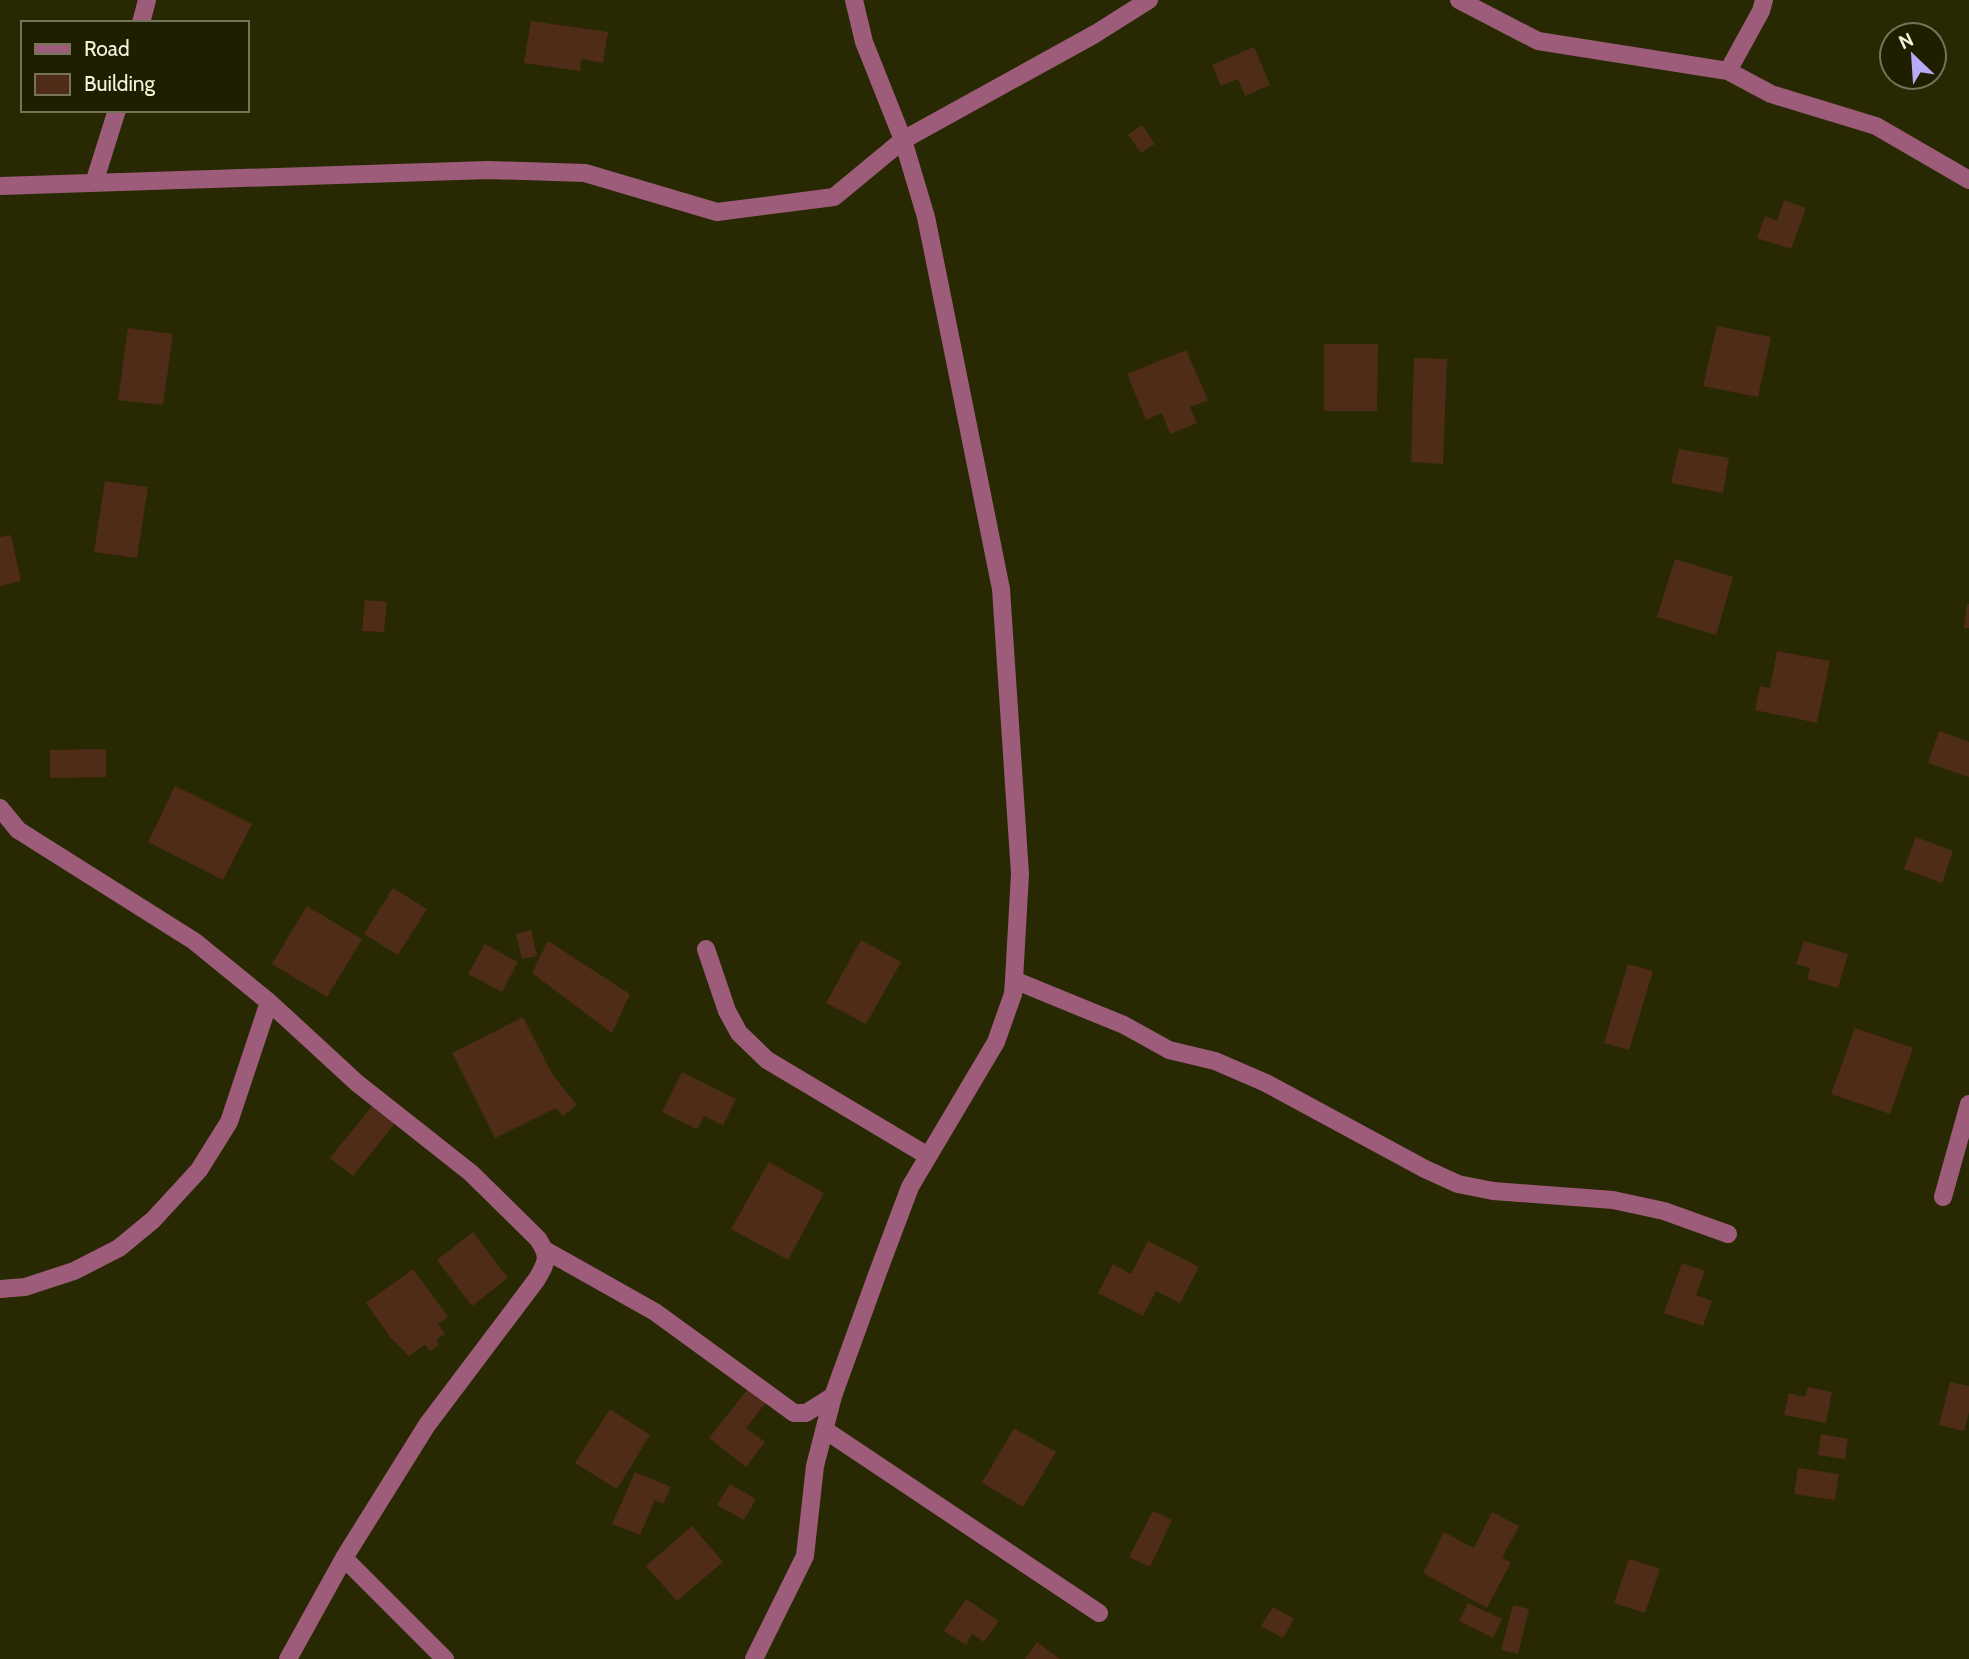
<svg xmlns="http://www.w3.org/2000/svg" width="1969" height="1659" font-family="Cabin,sans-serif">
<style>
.building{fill:#4e2c17}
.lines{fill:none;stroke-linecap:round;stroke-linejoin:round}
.minor{stroke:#9e5c7b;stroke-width:18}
</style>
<rect width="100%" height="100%" fill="#282903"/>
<path class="building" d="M531,21L608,32L603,63L581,59L580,71L524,63Z
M1254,47L1270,85L1245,96L1238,79L1221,86L1212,65Z
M1142,125L1155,144L1141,153L1128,135Z
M1784,200L1806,208L1791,249L1757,238L1765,216L1777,221Z
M1717,326L1771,337L1758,397L1703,386Z
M128,328L173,334L163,405L118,400Z
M1324,344H1378L1377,411H1324Z
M1186,350L1208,400L1190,407L1197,423L1170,434L1162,413L1146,420L1127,374Z
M1414,358L1447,359L1443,464L1411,462Z
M1679,449L1729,458L1723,493L1671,483Z
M105,481L148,487L137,558L94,552Z
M11,535L21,581L0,586V537Z
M1675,559L1733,577L1716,635L1657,617Z
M365,600L387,602L384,632L362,631Z
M1967,604H1969V628H1964Z
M1777,651L1830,661L1817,723L1755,710L1760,686L1770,688Z
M1939,731L1969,742V777L1928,763Z
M106,749V777L50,778V750Z
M175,786L252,824L223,880L148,842Z
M1916,837L1953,851L1942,883L1904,869Z
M393,888L427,909L398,955L364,934Z
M307,906L362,939L327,997L272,964Z
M531,930L537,956L522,959L516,934Z
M861,940L901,962L866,1024L826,1003Z
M548,941L630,994L612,1033L532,973Z
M1804,941L1848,954L1838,988L1807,979L1810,968L1796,964Z
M485,944L518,962L502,992L468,974Z
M1628,964L1653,971L1629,1050L1604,1043Z
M523,1017L552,1074L577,1105L563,1116L556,1108L495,1138L452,1053Z
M1855,1028L1913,1048L1890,1114L1831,1094Z
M682,1072L736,1099L723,1125L704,1116L697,1129L662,1112Z
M377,1100L399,1118L353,1176L330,1158Z
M769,1162L824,1193L788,1260L731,1229Z
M473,1232L508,1278L472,1306L437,1260Z
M1148,1241L1199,1267L1180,1303L1156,1291L1143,1316L1098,1293L1113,1264L1131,1274Z
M1682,1263L1705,1271L1696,1295L1712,1301L1703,1326L1664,1313Z
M413,1269L448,1317L438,1324L445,1334L436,1340L439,1345L430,1351L425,1345L409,1356L390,1337L366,1303Z
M1950,1382L1969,1386V1412L1964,1431L1939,1425Z
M751,1385L769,1399L746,1428L765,1442L746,1467L709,1438Z
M1808,1387L1832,1392L1826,1423L1784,1415L1789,1393L1805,1397Z
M610,1409L650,1435L617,1489L575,1463Z
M1014,1428L1056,1452L1023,1507L982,1483Z
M1821,1434L1848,1439L1845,1459L1818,1455Z
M1798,1468L1839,1474L1835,1500L1794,1494Z
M635,1472L671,1487L663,1504L655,1500L640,1535L612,1524Z
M730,1484L756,1499L744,1520L717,1505Z
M1153,1511L1172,1520L1150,1567L1129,1557Z
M1492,1512L1519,1526L1502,1558L1511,1562L1487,1608L1423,1573L1444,1532L1474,1548Z
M692,1526L723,1562L677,1601L646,1566Z
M1629,1559L1660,1569L1645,1613L1614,1603Z
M966,1599L999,1621L984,1642L972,1634L966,1645L944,1631Z
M1468,1603L1502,1619L1493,1638L1459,1621Z
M1513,1605L1529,1609L1518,1654L1501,1650Z
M1273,1607L1294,1619L1283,1638L1261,1626Z
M1037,1642L1060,1659H1025Z"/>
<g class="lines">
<path class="minor" d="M1459,0L1538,41L1728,71L1771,94L1876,126L1969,180
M141,23L147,0
M1728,71L1761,11L1764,0
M94,183L117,110
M0,186L488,170L585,173L717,212L834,197L903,140L1095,34L1149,0
M0,808L18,830L194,941L269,1002L357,1083L471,1173L538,1239C550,1257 547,1261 537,1279L427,1425L344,1558L288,1659
M706,949L727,1011L739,1033L767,1060L928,1156
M1014,980L1124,1025L1169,1050L1215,1061L1266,1083L1425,1169L1458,1184L1493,1191L1613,1200L1664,1211L1728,1234
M1943,1197L1969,1104
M545,1250L655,1312L794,1413H806L833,1396
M0,1289L25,1287L74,1271L119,1248L153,1220L199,1170L229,1122L269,1002
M825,1430L1099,1613
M344,1558L445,1659
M754,1659L805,1556L815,1466L833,1396L878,1272L910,1187L996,1042L1013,994L1014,980L1020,874L1001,589L926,217L903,140L864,42L854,0"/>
</g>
<rect x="21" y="21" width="228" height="91" fill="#1f1f00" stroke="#737459" stroke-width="2"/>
<rect x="35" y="44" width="35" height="10" fill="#9e5c7b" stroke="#737459" stroke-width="2"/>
<text x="84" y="56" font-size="21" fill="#f2f4df">Road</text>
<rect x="35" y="74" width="35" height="21" fill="#4e2c17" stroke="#737459" stroke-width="2"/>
<text x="84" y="91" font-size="21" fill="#f2f4df">Building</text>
<g transform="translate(1913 56) rotate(335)"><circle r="33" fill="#1f1f00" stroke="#737459" stroke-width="2"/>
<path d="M0-5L12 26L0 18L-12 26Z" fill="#b7abf8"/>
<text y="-10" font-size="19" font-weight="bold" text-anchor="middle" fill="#f2f4df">N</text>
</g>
</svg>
